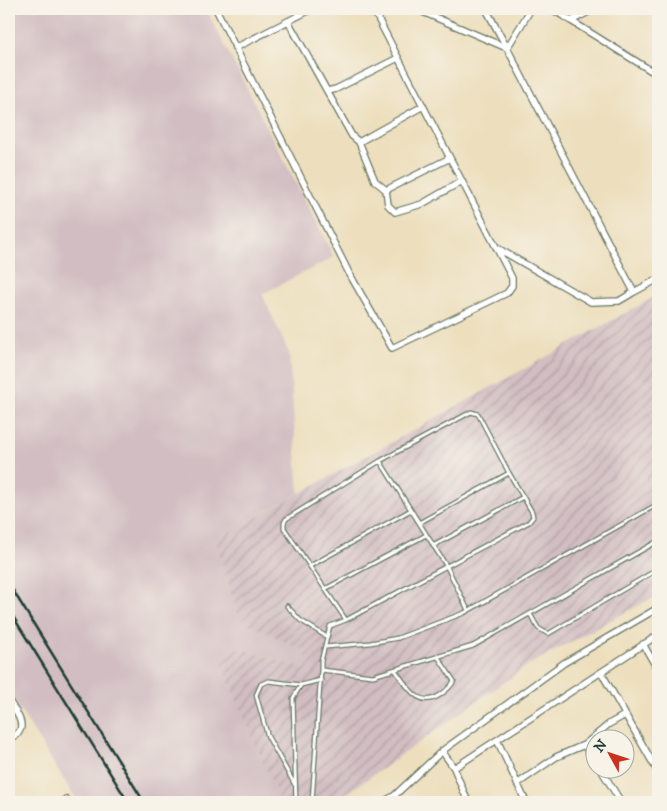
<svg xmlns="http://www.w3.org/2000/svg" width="667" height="811" font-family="'IM FELL DW Pica',serif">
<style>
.industrial{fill:url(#industrial-furrows)}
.railway{fill:#d2bec2}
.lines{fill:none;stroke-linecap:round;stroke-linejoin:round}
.service-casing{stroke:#677664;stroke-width:5.5}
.minor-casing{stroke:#677664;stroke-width:8}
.service{stroke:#fff;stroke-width:3}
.minor{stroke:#fff;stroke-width:5.5}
.rail{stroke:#1f3d34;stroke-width:2.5}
</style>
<defs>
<pattern id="industrial-furrows" width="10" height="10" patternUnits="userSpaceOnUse" patternTransform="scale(1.25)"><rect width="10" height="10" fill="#d2bec2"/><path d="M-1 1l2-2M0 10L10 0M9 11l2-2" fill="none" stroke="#aa9c9e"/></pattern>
</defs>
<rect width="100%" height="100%" fill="#f7f3e8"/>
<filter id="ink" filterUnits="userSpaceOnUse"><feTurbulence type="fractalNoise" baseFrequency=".02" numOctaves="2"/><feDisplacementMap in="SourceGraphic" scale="10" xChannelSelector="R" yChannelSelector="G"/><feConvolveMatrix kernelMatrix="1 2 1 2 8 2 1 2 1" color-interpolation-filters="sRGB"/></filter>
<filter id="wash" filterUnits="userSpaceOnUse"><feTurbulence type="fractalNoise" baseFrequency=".0096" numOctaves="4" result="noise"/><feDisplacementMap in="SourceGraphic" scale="20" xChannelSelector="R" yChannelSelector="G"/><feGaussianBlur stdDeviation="1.12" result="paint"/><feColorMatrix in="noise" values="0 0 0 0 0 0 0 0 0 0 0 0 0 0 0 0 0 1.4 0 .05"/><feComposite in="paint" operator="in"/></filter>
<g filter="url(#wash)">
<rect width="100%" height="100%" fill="#eddfbd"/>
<path class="industrial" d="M658,295V595L528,665L335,802H280L218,658L239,648L306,668V652L239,620L215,540Z"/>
<path class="railway" d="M9,9H206L334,257L262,294L289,353L299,493L215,540L239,620L306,652L307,668L239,648L218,658L280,802H78L9,693Z"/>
</g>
<g filter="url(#ink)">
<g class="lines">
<g class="service-casing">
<path id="service" d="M380,461L447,567L468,610
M658,484V486
M419,523L509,473
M433,546L523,497
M310,566L411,510
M325,589L426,535
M287,606L300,620L327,637
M530,614L538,628L548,634L658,569
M325,647L370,643L398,638L464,613L658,504
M321,670V661L330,626L346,620L529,522L533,517L532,512L509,473L478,414L471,412L380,461L286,519L284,523V528L346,620
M395,670C407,685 418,710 440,695C446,691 450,688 454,681L438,657
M295,785L268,737L256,695L261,684L269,681L301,685
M296,802L293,698L301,685L321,680
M312,802L321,670L373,676L473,646L658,541"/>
</g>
<g class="minor-casing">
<path id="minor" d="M216,9L349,273L392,348L507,293L512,286V278L373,9
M416,9L507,48L486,9
M531,9L507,48L634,292L658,279
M552,9L658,75
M288,21L352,136L359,142L375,181L386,190L388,205L395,212L422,204L462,181
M571,21L594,9
M235,48L312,9
M328,91L336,89L398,58
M359,142L423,106
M386,190L450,158
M497,248L591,302L619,301L634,292
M643,644L658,670
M601,672L658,772
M9,701C13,708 26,723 19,732C17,735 12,737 9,739
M497,740L526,802
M442,751L564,663L658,608
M594,760L584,745L609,724L625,715
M454,768L658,635
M600,768L621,802
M517,784L556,757L584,745
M62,802L66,799L68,802
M383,802L394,796L442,751L454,768L468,802"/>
</g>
<use href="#service" class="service"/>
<use href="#minor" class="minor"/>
<path class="rail" d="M9,584L144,802
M9,610L128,802"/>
</g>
</g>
<rect width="667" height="811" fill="none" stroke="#f7f3e8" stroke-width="30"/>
<g transform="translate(610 754) rotate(310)"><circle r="24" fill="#f7f3e8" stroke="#a1aaa0"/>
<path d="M0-4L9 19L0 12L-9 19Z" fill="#c8321e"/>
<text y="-8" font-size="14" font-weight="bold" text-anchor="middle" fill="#1f3d34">N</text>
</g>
</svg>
